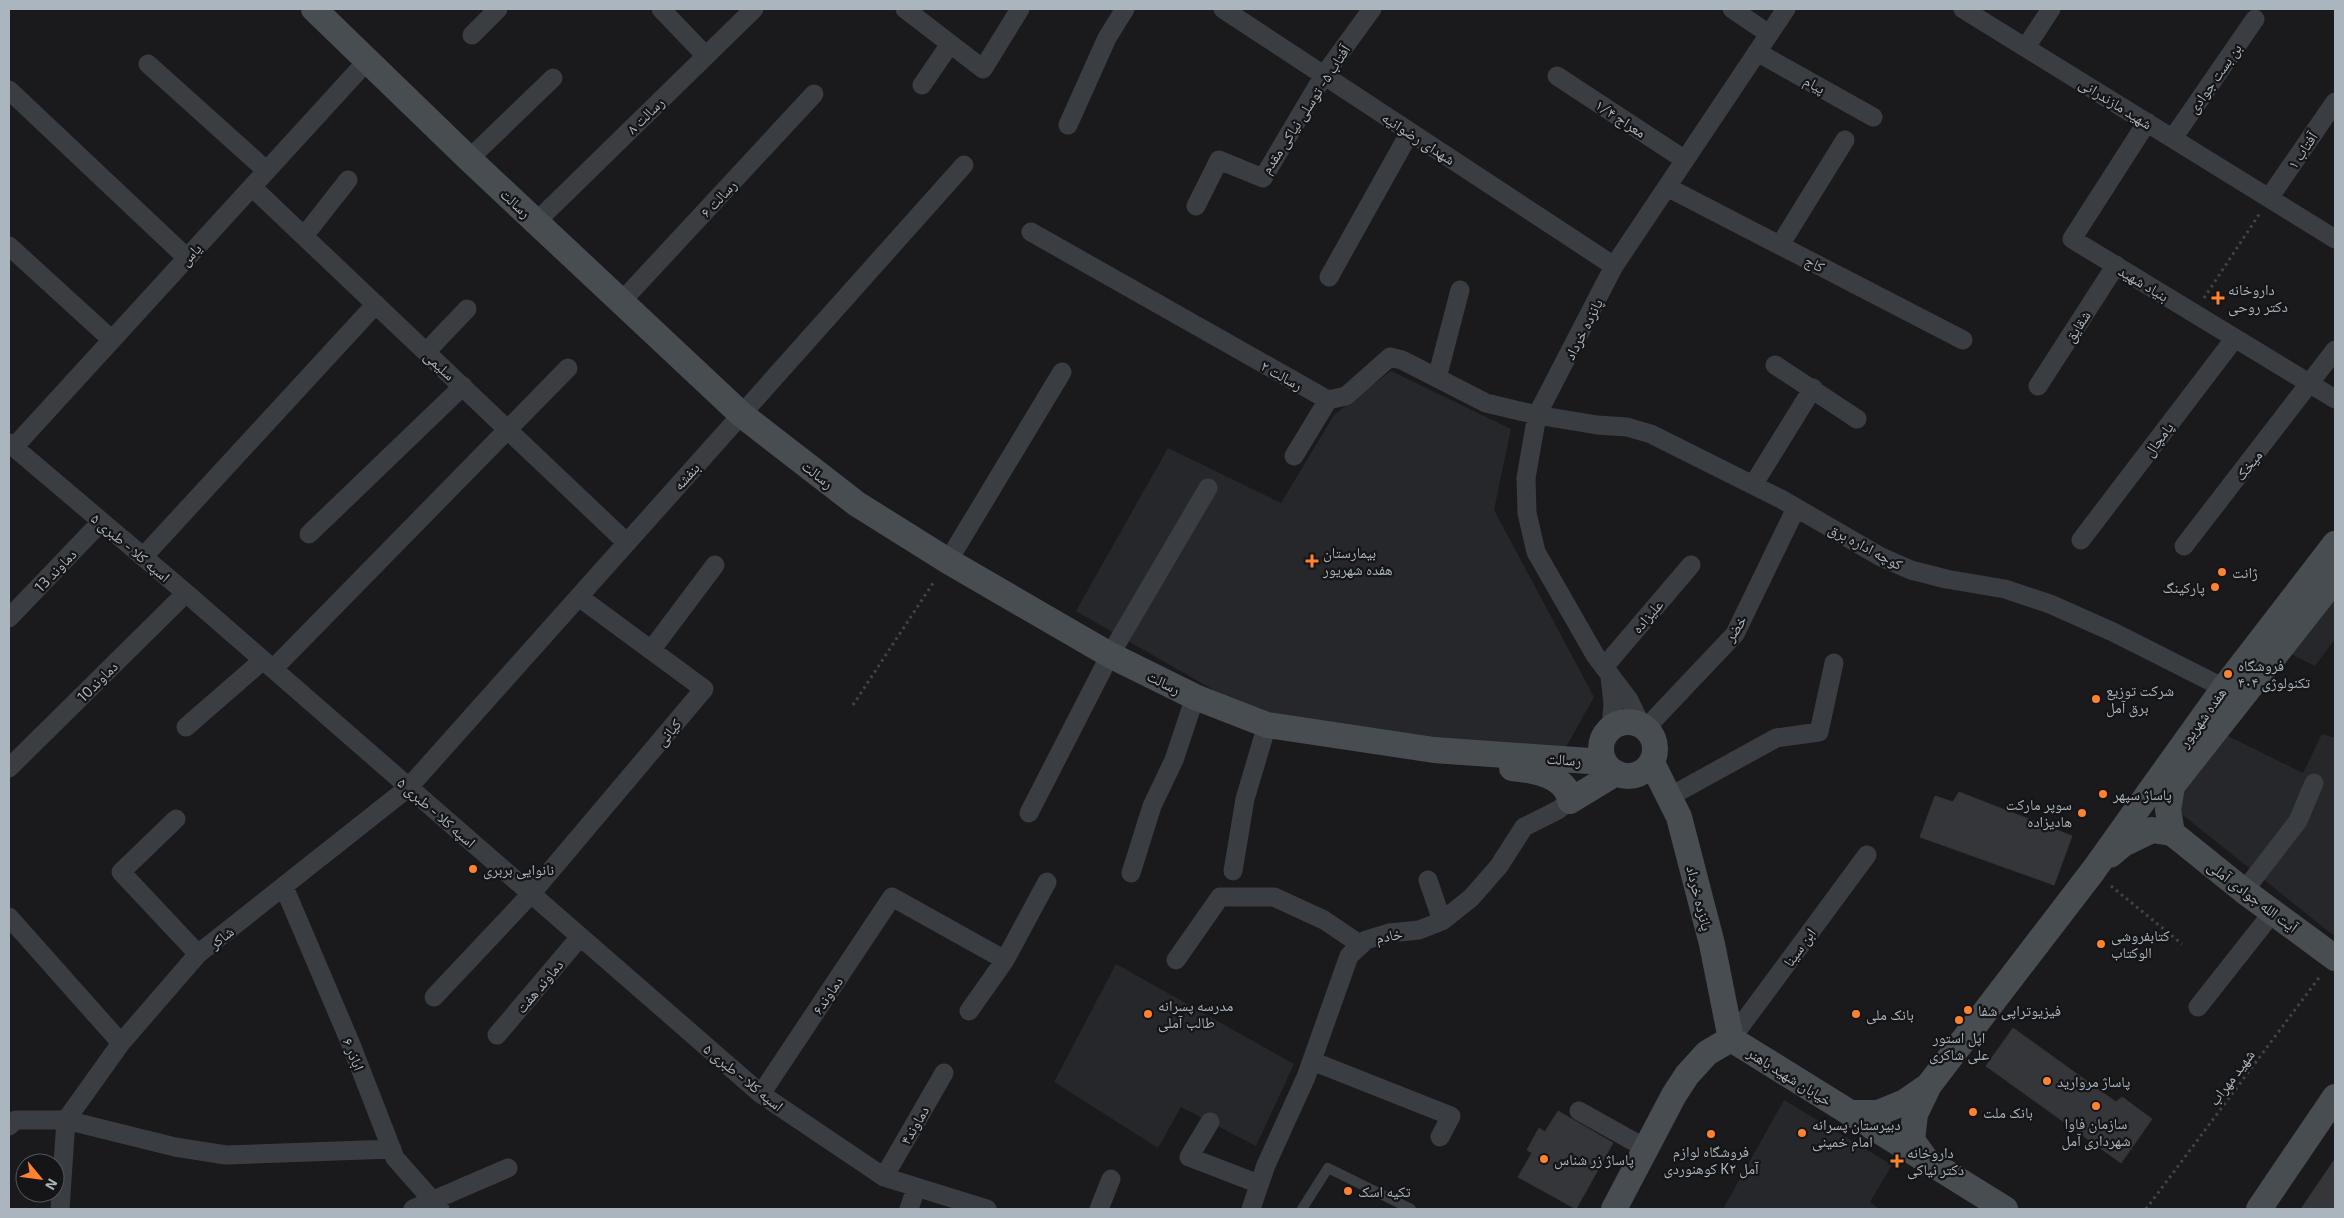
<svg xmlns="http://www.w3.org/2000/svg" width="2344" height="1218" font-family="'Exo 2','Noto Naskh Arabic',sans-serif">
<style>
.built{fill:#25272a}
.building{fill:#353639;stroke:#333539}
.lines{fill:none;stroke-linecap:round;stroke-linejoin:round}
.path{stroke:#404549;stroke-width:3;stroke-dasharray:2.5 4;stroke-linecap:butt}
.lane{stroke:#3a3d42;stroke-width:10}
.street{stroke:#3a3d42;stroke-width:19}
.secondary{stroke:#484d52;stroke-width:26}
.poi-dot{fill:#ff822f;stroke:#151518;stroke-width:2}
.labels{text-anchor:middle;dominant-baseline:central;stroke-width:4.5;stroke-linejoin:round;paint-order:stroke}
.street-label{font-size:15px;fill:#abb5bd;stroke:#151518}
.poi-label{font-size:15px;fill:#abb5bd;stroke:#151518;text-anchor:start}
</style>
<rect width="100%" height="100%" fill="#1a1a1c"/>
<path class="built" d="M1391,371L1511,429L1494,510L1594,697L1560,758L1250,711L1076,611L1168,448L1281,503L1334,415Z
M2335,589V639L2315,666L2287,652Z
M2322,734L2335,738V931L2333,935L2179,812L2177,794L2226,735L2303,773Z
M1116,964L1294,1064L1256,1146L1181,1107L1158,1148L1054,1082Z
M1784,1100L1892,1165L1870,1202L1879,1209H1723Z"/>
<path class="building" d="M1959,792L2072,836L2054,885L1920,837L1935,796L1953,802Z
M2013,1028L2116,1102L2122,1097L2152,1119L2121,1163L1986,1066Z
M1558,1111L1613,1143L1576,1209L1518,1177L1532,1153L1527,1150L1539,1128L1545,1132Z
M2335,1159V1209H2301Z"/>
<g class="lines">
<path class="path" d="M2204,298L2260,213
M853,705L935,580
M2111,886L2182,944
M2146,1209L2321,975"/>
<path class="lane" d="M1302,1209L1328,1168L1411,1209"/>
<path class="street" d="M661,9L706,56
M905,9L983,69L1020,9
M1223,9L1614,266
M1732,9L1769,34
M1963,9L2335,239
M472,35L498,9
M2026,47L2051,9
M1757,52L1873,117
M148,64L267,171
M1557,76L1685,160
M922,85L950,44
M9,90L187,258
M2147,122L2072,239L2335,399
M1068,125L1107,38L1125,9
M2173,138L2255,19
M469,159L553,78
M252,187L627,543
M1667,187L1963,340
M2269,198L2335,102
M1196,206L1219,160L1263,178L1324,75L1372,9
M536,222L754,9
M1031,232L1328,400L1346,396L1390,357L1402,360L1486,403L1537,415L1597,425L1627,427L1651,434L1781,499L1881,557L1911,570L1946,579L2005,589L2050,604L2113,632L2224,688
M304,236L348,180
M1780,245L1845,140
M9,246L112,340
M1329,277L1410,132
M621,302L814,94
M426,352L467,309
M1775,365L1857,419
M1437,378L1460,290
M2038,386L2116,265
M9,443L186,593L761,1094L884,1177L987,1209
M14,447L367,61
M1294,456L1328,400
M1753,485L1813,388
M309,534L463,386
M2081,540L2235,338
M2184,546L2335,350
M143,557L376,304
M948,561L1062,372
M9,618L101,522
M652,649L715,565
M1604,667L1691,565
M273,669L568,368
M1610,676L1613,704L1611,728
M1641,725L1629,700L1595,655L1536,552L1527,513L1526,478L1537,415L1614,266L1786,9
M186,727L263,660
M1646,728L1735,634L1796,508
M9,768L186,593
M1669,797L1776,738L1819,732L1834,663
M1029,813L1110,655L1208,488
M176,819L121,872L198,954
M1233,871L1245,799L1267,725
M1131,873L1152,806L1174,760L1195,697
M1428,880L1442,921
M284,887L350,1042L395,1158L440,1209
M2244,891L2298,821L2314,783
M9,917L121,1043
M1176,960L1220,897H1274L1324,920L1361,945
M434,997L531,894L704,689L579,597
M2198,1007L2273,912
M969,1011L1005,960L1047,882
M497,1035L580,937
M1731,1039L1867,855
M1312,1061L1451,1116L1440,1137
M761,1094L892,897L1005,960
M1579,1111L1647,1149
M66,1120L121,1043L198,954L409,787L964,165
M1210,1122L1189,1157L1259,1184
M9,1126L16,1120H66L175,1147L226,1155L392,1149
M884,1177L944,1073
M60,1209L66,1120
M413,1209L508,1168
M909,1209L916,1188
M1099,1209L1111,1179
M1251,1209L1266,1165L1306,1077L1349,956L1366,940L1389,933L1419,930L1442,921L1471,898L1499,866L1524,827L1558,810L1570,801"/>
<path class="secondary" d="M314,9L469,159L742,415L857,504L948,561L1110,655L1195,697L1267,725L1434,750L1604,762
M1601 749a27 27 0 1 1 54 0a27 27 0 1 1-54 0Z
M1652,763L1679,817L1712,944L1731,1039
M1512,768C1534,770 1567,776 1570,801L1616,773
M2172,833L2168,810L2172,786L2335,579
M2172,833L2244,891L2335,958
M2110,855L2123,844L2152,830L2172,833
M1731,1039L2005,1209
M1850,1113H1878L1905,1102L1928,1086
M1929,1164L1912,1140L1915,1114L1929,1085L2093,871L2224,688L2335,544
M1614,1209L1674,1095L1687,1075L1707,1053L1731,1039
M2259,1209L2335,1097"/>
</g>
<g class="poi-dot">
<path d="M2215.5 290.5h5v5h5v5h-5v5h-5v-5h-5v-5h5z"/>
<path d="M1309.5 553.5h5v5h5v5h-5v5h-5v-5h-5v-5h5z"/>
<circle cx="2222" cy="572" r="5"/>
<circle cx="2215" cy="587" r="5"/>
<circle cx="2228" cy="674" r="5"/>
<circle cx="2096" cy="699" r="5"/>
<circle cx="2103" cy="794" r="5"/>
<circle cx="2082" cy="813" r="5"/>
<circle cx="473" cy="869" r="5"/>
<circle cx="2101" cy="944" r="5"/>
<circle cx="1968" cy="1010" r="5"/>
<circle cx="1148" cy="1014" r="5"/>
<circle cx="1856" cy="1014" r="5"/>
<circle cx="1959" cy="1020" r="5"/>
<circle cx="2047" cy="1081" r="5"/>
<circle cx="2096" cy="1106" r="5"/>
<circle cx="1973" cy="1112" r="5"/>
<circle cx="1802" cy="1133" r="5"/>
<circle cx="1711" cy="1134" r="5"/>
<circle cx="1544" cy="1159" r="5"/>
<path d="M1894.5 1153.5h5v5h5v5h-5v5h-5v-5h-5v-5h5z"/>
<circle cx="1348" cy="1191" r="5"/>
</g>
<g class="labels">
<g class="street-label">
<text transform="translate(2214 78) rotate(-55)">بن بست جوادی</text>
<text transform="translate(1815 84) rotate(29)">پیام</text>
<text transform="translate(2116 103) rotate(32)">شهید مازندرانی</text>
<text transform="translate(1305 109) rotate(-57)">آفتاب ۵- توسلی نیاکی مقدم</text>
<text transform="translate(645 115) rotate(-44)">رسالت ۸</text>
<text transform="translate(1621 118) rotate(33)">معراج ۱/۴</text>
<text transform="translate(1419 138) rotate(33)">شهدای رضوانیه</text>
<text transform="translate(2302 150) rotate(-56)">آفتاب ۱</text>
<text transform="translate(718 198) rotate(-47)">رسالت ۶</text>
<text transform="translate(516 203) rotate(43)">رسالت</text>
<text transform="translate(190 254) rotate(-47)">یاس</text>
<text transform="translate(1815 263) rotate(27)">کاج</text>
<text transform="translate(2144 283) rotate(31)">بنیاد شهید</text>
<text transform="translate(2077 326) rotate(-57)">شقایق</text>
<text transform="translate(1583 329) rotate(-63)">پانزده خرداد</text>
<text transform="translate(440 365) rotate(43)">سلیمی</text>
<text transform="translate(1282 375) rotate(29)">رسالت ۲</text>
<text transform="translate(2158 439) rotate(-53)">پامچال</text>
<text transform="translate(2248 465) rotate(-52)">میخک</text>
<text transform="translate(818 474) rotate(38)">رسالت</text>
<text transform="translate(686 476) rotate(-48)">بنفشه</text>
<text transform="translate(1866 546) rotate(28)">کوچه اداره برق</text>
<text transform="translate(131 547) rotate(40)">اسپه کلا - طبری ۵</text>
<text transform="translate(55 570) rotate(-46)">دماوند 13</text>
<text transform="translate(1647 616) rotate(-49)">علیزاده</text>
<text transform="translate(1735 628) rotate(-57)">خضر</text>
<text transform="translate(97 681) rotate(-45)">دماوند10</text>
<text transform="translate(1164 682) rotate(26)">رسالت</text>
<text transform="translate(2202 717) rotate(-54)">هفده شهریور</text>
<text transform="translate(668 732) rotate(-50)">کیانی</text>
<text transform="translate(1564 759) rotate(4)">رسالت</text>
<text transform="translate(437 812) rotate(41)">اسپه کلا - طبری ۵</text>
<text transform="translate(2253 896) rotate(37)">آیت الله جوادی آملی</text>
<text transform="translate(1700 898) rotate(76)">پانزده خرداد</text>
<text transform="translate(1389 935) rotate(-11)">خادم</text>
<text transform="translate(221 937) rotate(-38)">شاکر</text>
<text transform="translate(1799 947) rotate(-54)">ابن سینا</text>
<text transform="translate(539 986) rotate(-50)">دماوند هفت</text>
<text transform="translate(827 995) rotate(-56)">دماوند۶</text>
<text transform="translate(354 1054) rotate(68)">اباذر ۶</text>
<text transform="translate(1790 1076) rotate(32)">خیابان شهید باهنر</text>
<text transform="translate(744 1077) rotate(39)">اسپه کلا - طبری ۵</text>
<text transform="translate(2231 1077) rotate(-53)">شهید مهراب</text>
<text transform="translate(914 1125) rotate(-60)">دماوند۴</text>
</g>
<g class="poi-label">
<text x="2228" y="289">داروخانه<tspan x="2228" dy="17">دکتر روحی</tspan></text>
<text x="1323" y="552">بیمارستان<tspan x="1323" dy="17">هفده شهریور</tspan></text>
<text x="2232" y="572">ژانت</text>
<text x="2205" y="587" text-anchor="end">پارکینگ</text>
<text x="2238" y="665">فروشگاه<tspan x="2238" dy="17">تکنولوژی ۴۰۴</tspan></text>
<text x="2106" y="690">شرکت توزیع<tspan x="2106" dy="17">برق آمل</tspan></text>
<text x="2113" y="794">پاساژ سپهر</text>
<text x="2072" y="804" text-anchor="end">سوپر مارکت<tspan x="2072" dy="17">هادیزاده</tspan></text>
<text x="483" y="869">نانوایی بربری</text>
<text x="2111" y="935">کتابفروشی<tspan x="2111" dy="17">الوکتاب</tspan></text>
<text x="1158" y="1005">مدرسه پسرانه<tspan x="1158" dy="17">طالب آملی</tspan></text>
<text x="1978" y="1010">فیزیوتراپی شفا</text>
<text x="1866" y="1014">بانک ملی</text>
<text x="1959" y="1037" text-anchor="middle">اپل استور<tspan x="1959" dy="17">علی شاکری</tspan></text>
<text x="2057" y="1081">پاساژ مروارید</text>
<text x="1983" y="1112">بانک ملت</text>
<text x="2096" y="1123" text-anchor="middle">سازمان فاوا<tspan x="2096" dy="17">شهرداری آمل</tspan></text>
<text x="1812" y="1124">دبیرستان پسرانه<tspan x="1812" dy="17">امام خمینی</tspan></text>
<text x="1711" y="1151" text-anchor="middle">فروشگاه لوازم<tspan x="1711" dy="17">کوهنوردی K۲ آمل</tspan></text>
<text x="1907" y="1152">داروخانه<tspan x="1907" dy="17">دکتر نیاکی</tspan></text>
<text x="1554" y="1159">پاساژ زر شناس</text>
<text x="1358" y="1191">تکیه اسک</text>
</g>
</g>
<rect width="2344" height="1218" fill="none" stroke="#abb5bd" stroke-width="20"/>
<g transform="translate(40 1178) rotate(119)"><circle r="24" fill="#151518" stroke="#51555a"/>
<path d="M0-4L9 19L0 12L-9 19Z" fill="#ff822f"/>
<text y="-8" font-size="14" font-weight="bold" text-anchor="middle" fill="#abb5bd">N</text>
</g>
</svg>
